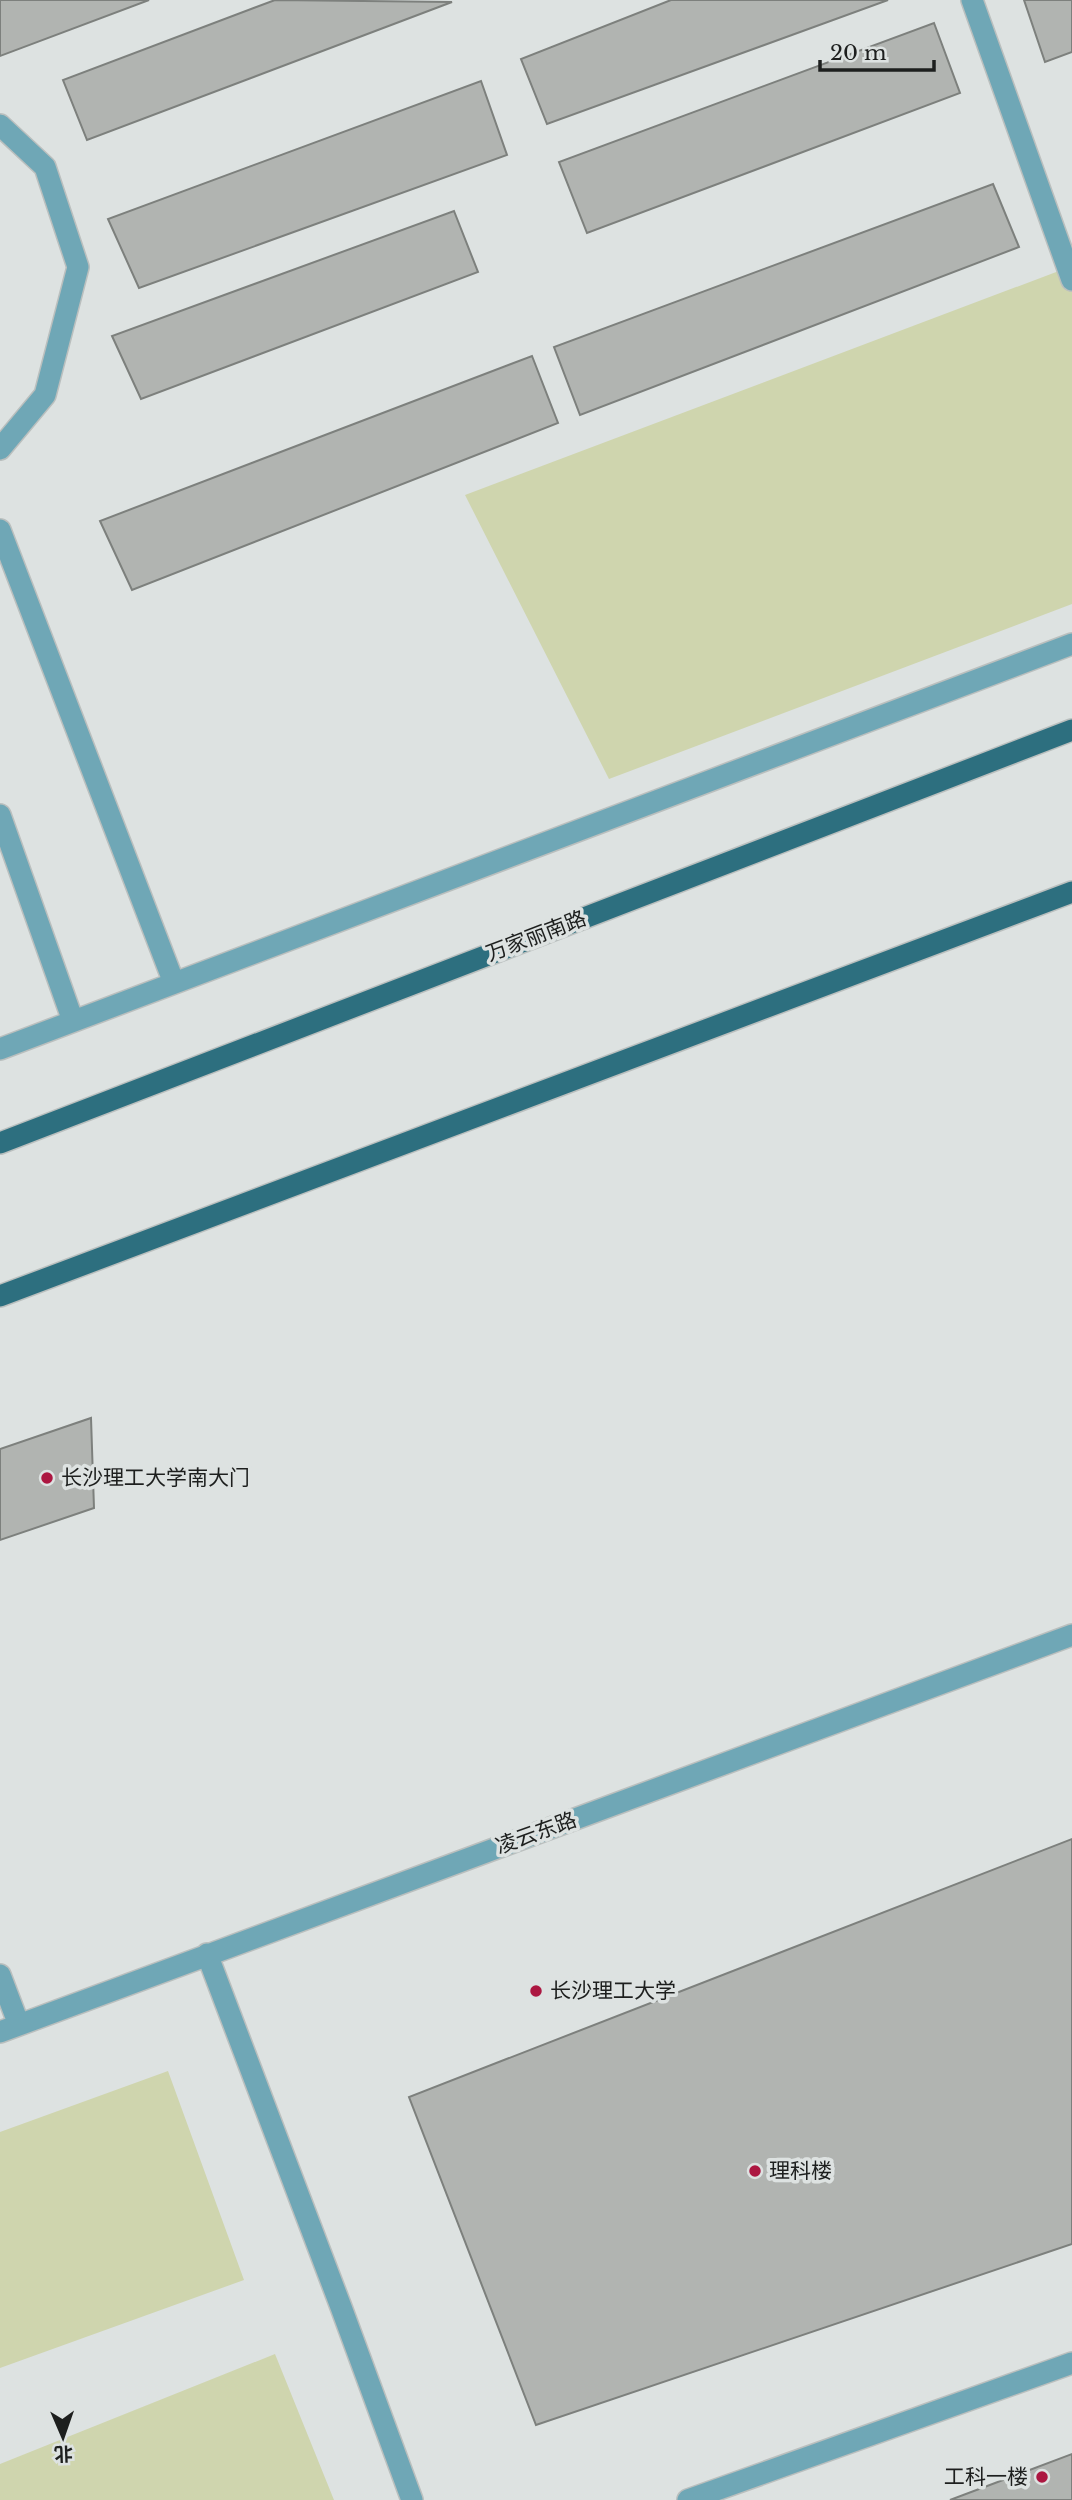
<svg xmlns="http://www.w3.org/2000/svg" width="1072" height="2500" font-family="'Libre Baskerville','Noto Sans SC',serif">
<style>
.green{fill:#cfd5ae}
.building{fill:#b1b4b1;stroke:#7d807d;stroke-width:2}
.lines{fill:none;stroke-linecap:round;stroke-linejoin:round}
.minor-casing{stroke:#babfbe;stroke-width:24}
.major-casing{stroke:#babfbe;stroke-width:24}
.minor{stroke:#6fa7b6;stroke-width:21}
.major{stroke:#2d6f7f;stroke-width:21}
.poi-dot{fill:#ac1741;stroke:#dde2e1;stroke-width:2.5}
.labels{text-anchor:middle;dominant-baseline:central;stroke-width:7;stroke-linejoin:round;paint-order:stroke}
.street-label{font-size:21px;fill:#1d1f1e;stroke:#dde2e1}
.poi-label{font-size:21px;fill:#1d1f1e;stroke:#dde2e1;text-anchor:start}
</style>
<rect width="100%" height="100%" fill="#dde2e1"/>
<path class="green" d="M1072,266V604L609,779L465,495Z
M168,2071L244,2280L0,2368V2132Z
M275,2354L334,2500H0V2464Z"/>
<path class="building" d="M0,0H149L0,56Z
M275,0L452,2L87,140L63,80Z
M671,0H888L547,124L521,59Z
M1024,0H1072V52L1045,62Z
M934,23L960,93L587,233L559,162Z
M481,81L507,155L139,288L108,219Z
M993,184L1019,247L580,415L554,347Z
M454,211L478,272L141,399L112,336Z
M532,356L558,423L132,590L100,521Z
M91,1418L94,1508L0,1540V1449Z
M1072,1839V2244L536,2425L409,2097Z
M1072,2454V2500H950Z"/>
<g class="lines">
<g class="minor-casing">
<path id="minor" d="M972,0L1072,280
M0,125L45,167L78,267L45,395L0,449
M0,530L174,983
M0,815L73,1021
M0,1049L1072,644
M207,1954L341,2307L412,2500
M0,1975L19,2025
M0,2032L1072,1635
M688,2500L1072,2363"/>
</g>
<g class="major-casing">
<path id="major" d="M0,1143L1072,730
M0,1296L1072,892"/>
</g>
<use href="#minor" class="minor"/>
<use href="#major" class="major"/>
</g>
<g class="poi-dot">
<circle cx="47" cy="1478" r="7"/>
<circle cx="536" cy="1991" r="7"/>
<circle cx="755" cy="2171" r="7"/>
<circle cx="1042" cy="2477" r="7"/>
</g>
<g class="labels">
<g class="street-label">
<text transform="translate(536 936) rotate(-21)">万家丽南路</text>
<text transform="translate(536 1833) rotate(-20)">凌云东路</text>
</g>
<g class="poi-label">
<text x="61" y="1478">长沙理工大学南大门</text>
<text x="550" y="1991">长沙理工大学</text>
<text x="769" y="2171">理科楼</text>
<text x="1028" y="2477" text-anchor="end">工科一楼</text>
</g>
</g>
<g transform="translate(63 2437) rotate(178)" stroke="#dde2e1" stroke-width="5" paint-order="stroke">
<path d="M0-5L12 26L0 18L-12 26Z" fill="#1d1f1e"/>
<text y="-10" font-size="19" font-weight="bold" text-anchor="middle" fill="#1d1f1e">北</text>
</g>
<path d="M820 60v10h114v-10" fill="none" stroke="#1d1f1e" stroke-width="3.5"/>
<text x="830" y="60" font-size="21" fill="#1d1f1e" stroke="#dde2e1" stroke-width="5" paint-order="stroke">20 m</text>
</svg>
